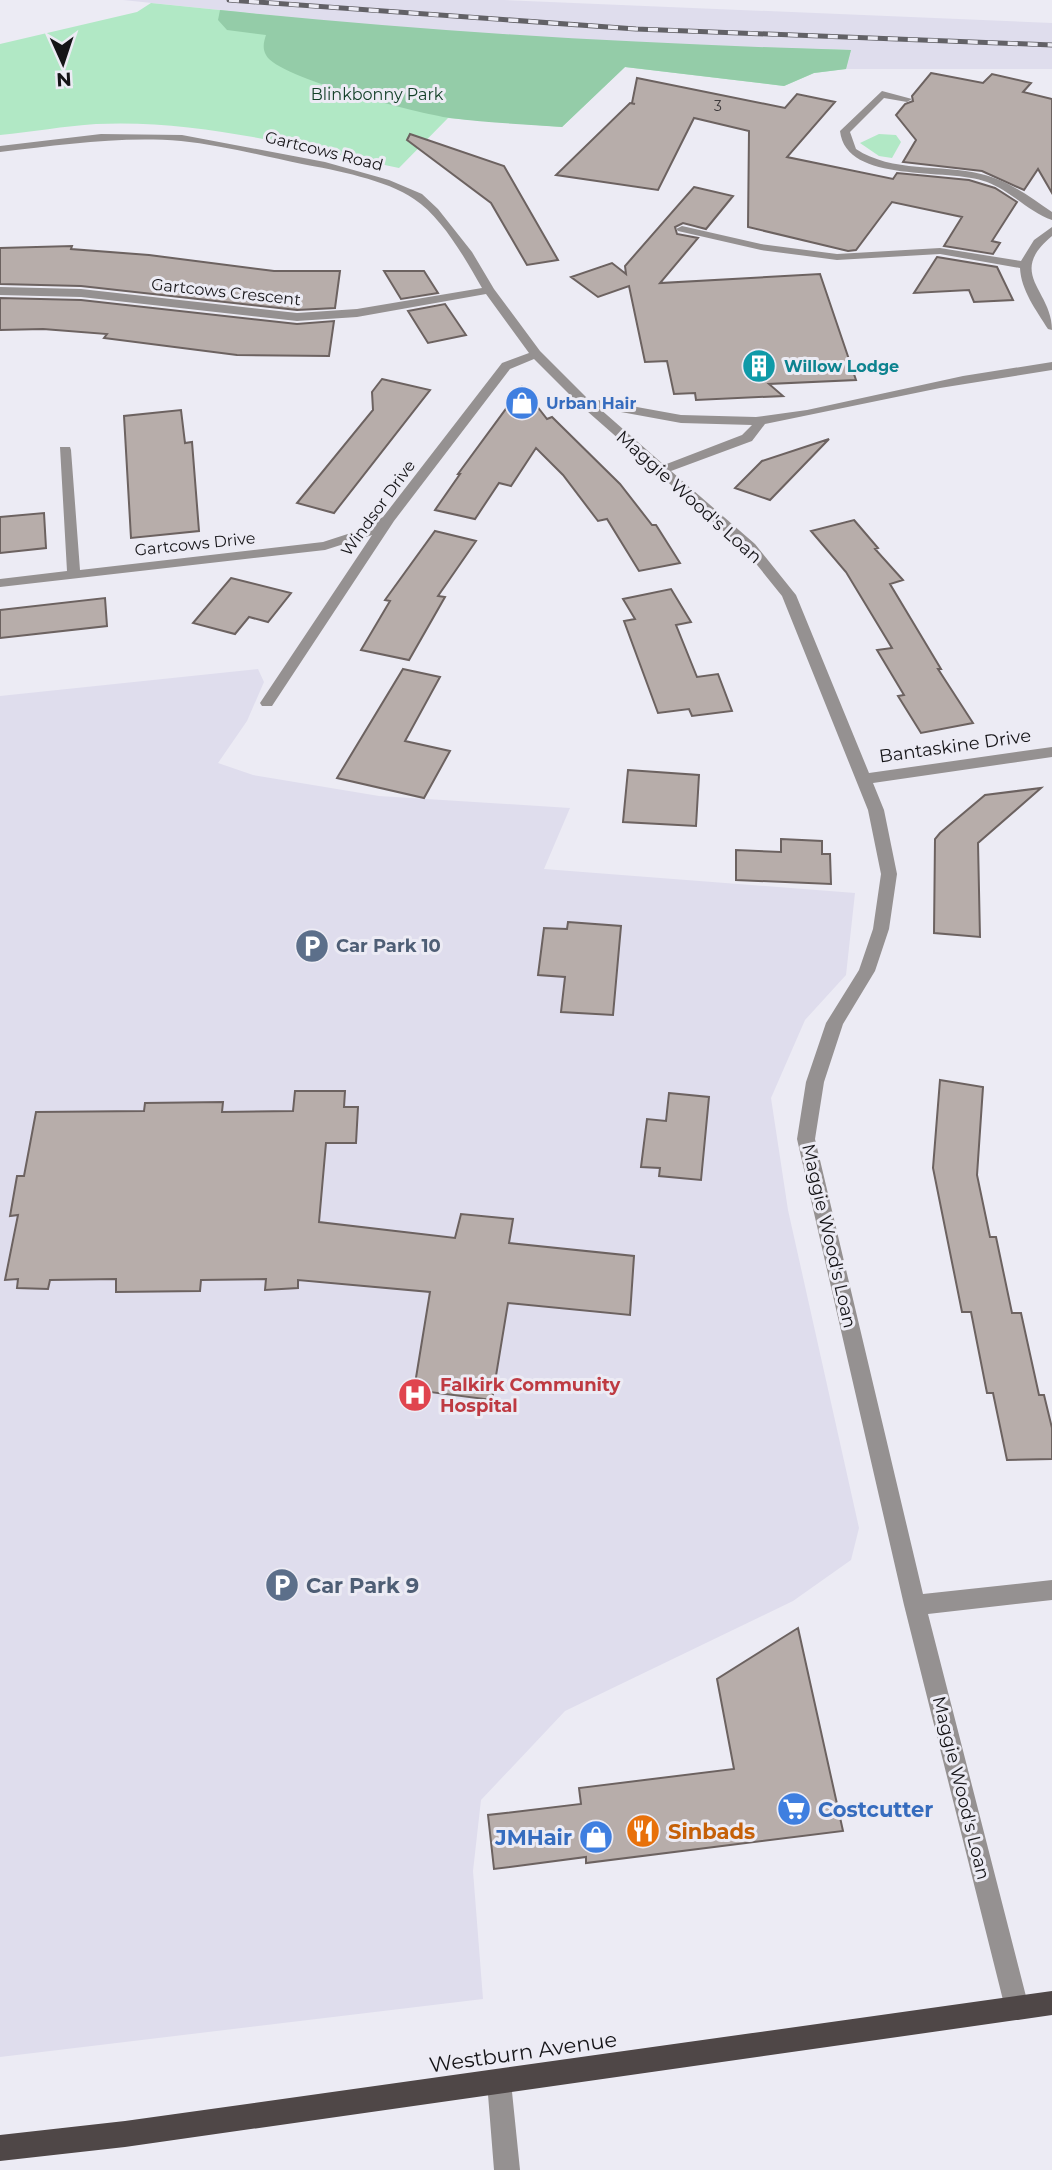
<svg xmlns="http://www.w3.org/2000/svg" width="1052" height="2170" font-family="Montserrat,sans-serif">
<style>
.built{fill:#dfdded}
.green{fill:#b1e8c5}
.forest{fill:#94cca8}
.building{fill:#b7adaa;stroke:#6c6260;stroke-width:2}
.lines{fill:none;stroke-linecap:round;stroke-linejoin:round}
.minor{fill:#959191;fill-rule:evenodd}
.major{fill:#4f4747;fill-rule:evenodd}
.rail-casing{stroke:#626166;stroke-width:5}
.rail{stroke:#ecebf4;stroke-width:3.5;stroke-dasharray:10;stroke-linecap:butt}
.labels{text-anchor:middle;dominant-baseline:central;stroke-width:6;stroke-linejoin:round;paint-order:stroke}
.number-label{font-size:14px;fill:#3e3a3c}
.far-park-label{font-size:16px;fill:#113e26;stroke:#ecebf4}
.far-street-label{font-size:16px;fill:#151417;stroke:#ecebf4}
.far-culture-label{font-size:16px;font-weight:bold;fill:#0d838f;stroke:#ecebf4;text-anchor:start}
.far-shop-label{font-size:16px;font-weight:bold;fill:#366cbe;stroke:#ecebf4;text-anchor:start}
.street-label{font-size:18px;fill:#151417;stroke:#ecebf4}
.service-label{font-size:18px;font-weight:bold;fill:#4e5e75;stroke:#ecebf4;text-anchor:start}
.health-label{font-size:18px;font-weight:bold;fill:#be3a42;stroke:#ecebf4;text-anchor:start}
.near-service-label{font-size:21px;font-weight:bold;fill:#4e5e75;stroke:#ecebf4;text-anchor:start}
.near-shop-label{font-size:21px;font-weight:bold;fill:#366cbe;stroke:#ecebf4;text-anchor:start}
.near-food-label{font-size:21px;font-weight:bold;fill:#c56008;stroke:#ecebf4;text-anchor:start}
.near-street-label{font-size:21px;fill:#151417;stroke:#ecebf4}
</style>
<rect width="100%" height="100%" fill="#ecebf4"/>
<path class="built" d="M123,0H503L1052,23V69H846L851,50L665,45L383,27Z
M258,669L264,682L247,721L218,763L253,775L379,796L570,808L544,869L855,893L846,975L805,1020L771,1098L788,1210L859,1528L851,1560L793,1601L565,1711L481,1800L473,1871L483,1999L0,2057V696Z"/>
<path class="green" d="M151,3L383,27L665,45L851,50L846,69L814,73L784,86L625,67L562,127L448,118L399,168C301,147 198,119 96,124C64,126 32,132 0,135V44L137,12Z
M879,134L896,135L901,142L892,158L879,156L860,143Z"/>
<path class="forest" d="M220,10C430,32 640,44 851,50L846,69L814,73L784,86L625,67L562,127C525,124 487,123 450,118C421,114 277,78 266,55C262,48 264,41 266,35L227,30L218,20Z"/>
<path class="building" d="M931,73L983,83L992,74L1031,83L1023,92L1052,99V193L1038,169L1024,190L982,171L903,162L916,140L896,115L905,104L913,101L912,96Z
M637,78L785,108L797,94L835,102L787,157L893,179L897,173L969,180L995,188L1017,202L992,241L1000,243L993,254L944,246L962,217L892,202L856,250L848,251L748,227L749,131L694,118L658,190L556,175L630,103L635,104L632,103Z
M410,134L504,166L558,260L527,265L491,203L407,140Z
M694,187L733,196L706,229L683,223L675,227L677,234L698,238L660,283L820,274L856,380L769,384L783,396L696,400L695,393L674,394L667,361L645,362L629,286L598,297L571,277L612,263L626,274L625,266Z
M72,246L71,249L149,255L274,271H340L335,308L297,310L81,286L0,284V248Z
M937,257L997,267L1013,300L974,302L969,290L914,293Z
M384,271H424L438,293L401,299Z
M0,298L81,300L297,324L334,321L329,356L237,355L104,338L107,334L43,329L0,330Z
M445,304L466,335L428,343L408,311Z
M382,379L430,390L334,513L297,503L373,410L372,392Z
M522,387L547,419L552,417L620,484L652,525H656L680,563L639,571L607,519L598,521L563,475L536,448L511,486L499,483L475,519L435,510L460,474H458Z
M181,410L185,443L192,442L199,531L131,538L124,416Z
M829,439L770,500L735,488L762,461Z
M44,513L46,548L0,553V517Z
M854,520L878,548L875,549L903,580L890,584L941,669H938L973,723L921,733L898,696L904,695L877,650L892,648L846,572L811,531Z
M435,531L476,541L438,596L445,597L409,660L361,650L390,601L385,600Z
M231,578L291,593L268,622L249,617L235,634L193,623Z
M671,589L691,622L676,625L697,677L718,674L732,711L692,716L689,709L658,713L624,621L635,619L623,599Z
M105,598L107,626L0,638V610Z
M403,669L440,677L405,741L450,751L424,798L337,778Z
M628,770L699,775L696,826L623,822Z
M1041,788L978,843L980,937L934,933L935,839L940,833L985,795Z
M781,839L822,841V854H830L831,884L736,880V850L781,852Z
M568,922L621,926L613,1015L561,1012L565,977L538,975L544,928L567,929Z
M940,1080L983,1087L977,1175L990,1237H996L1012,1313H1021L1039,1395H1044L1052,1428V1459L1007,1460L993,1393H987L971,1312H962L933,1168Z
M295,1091H345L344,1107H358L356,1143H326L319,1222L455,1238L461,1214L513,1219L509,1243L634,1256L630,1315L508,1303L492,1400L414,1390L430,1292L298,1280V1288L265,1290L266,1279L201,1280L200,1291L116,1292V1279L50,1280L48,1289L17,1288L18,1279L5,1280L18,1215L10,1216L17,1176H24L36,1112L144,1111L145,1103L223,1102L222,1112L293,1111Z
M669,1093L709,1097L701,1180L659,1176L660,1168L641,1167L647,1119L666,1121Z
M798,1628L843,1831L586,1863V1857L494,1869L488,1815L581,1804L579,1788L734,1769L717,1679Z"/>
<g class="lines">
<path class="minor" d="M882,91L912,99L907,102L884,98L850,132L856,149C892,173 941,164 981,174C1008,180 1030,197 1052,212V220C1029,212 1011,191 987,182C948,167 846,185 840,131Z
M101,134L182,135L325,162L389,180L422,194L438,209L472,252L494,289L540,351L587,398L681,415L756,417L807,410L963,376L1052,362V370L940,388L765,424L752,441L671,471L755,544L796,595L869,773L1052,747V757L873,783L884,810L897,874L889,929L875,971L843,1024L824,1082L815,1139L923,1594L1052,1580V1600L928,1614L1029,2008L1026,2017L1017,2020L1008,2017L1005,2008L904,1605L797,1139L806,1082L826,1023L859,970L873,929L881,874L868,810L782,596L745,550L579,404L534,359L510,369L394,521L272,706H262L260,703L372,535L325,550L0,587V579L67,571L60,447H70L71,450L80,570L323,542L360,530L383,517L502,363L529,353L486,294L357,317L297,321L81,297L0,295V287L81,289L297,313L357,309L482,288C466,260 442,217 414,199C387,180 335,170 302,164C263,156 221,145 181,141C121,136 60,145 0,152V146ZM599,408L681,423L752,425L742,435L664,465Z
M682,226L761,244L837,254L940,248L1021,261L1034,240L1052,227V236C1006,274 1052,290 1052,330L1048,329C1036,310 1021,290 1020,268L940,254L837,260L761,250L678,231L676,229Z
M499,2070L508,2073L511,2082L520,2170H494L487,2082L490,2073Z"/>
<path class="major" d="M1052,1991V2015L125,2147L0,2161V2135L125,2121Z"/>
<g class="rail-casing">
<path id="rail" d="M229,0L636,29L1052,45"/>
</g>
<use href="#rail" class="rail"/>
</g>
<defs>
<g id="building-disc" transform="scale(1.75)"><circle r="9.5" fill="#0f9aa8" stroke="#ecebf4"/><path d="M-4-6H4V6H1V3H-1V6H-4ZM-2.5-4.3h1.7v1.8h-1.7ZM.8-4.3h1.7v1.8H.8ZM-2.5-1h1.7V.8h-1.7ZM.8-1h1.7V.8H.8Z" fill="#fff"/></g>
<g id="shop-disc" transform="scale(1.75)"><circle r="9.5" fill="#3f7fe0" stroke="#ecebf4"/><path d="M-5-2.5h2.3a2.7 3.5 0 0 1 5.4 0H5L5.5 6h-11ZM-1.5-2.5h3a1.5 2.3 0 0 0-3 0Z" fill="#fff"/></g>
<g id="parking-disc" transform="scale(1.75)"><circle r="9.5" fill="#5c6f8a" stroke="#ecebf4"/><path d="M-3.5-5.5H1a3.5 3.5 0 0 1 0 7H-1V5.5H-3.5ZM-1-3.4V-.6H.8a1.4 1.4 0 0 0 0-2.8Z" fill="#fff"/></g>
<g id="hospital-disc" transform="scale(1.75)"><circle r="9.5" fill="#e0444e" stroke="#ecebf4"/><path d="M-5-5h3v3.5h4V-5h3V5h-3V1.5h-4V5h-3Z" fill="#fff"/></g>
<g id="supermarket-disc" transform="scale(1.75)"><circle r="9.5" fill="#3f7fe0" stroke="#ecebf4"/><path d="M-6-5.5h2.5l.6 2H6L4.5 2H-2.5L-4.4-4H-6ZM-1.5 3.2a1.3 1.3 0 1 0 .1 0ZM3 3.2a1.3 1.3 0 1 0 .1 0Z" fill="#fff"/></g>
<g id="restaurant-disc" transform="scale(1.75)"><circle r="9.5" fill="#e8710a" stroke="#ecebf4"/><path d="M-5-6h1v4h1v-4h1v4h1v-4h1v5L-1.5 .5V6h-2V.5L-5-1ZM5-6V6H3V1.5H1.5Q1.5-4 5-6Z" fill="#fff"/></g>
</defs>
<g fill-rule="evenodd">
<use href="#building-disc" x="759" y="366"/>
<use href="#shop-disc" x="522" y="403"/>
<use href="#parking-disc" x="312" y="946"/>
<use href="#hospital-disc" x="415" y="1395"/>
<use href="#parking-disc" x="282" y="1585"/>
<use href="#supermarket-disc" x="794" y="1809"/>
<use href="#restaurant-disc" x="643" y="1831"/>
<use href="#shop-disc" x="596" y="1837"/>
</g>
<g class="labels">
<g class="number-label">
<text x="718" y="106">3</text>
</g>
<g class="far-park-label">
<text x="377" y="94">Blinkbonny Park</text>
</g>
<g class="far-street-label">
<text transform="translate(324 151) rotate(14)">Gartcows Road</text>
<text transform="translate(226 292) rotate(6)">Gartcows Crescent</text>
<text transform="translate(378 508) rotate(-54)">Windsor Drive</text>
<text transform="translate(195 544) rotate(-6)">Gartcows Drive</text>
</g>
<g class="far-culture-label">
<text x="784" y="366">Willow Lodge</text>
</g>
<g class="far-shop-label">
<text x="546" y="403">Urban Hair</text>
</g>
<g class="street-label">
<text transform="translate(689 497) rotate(42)">Maggie Wood's Loan</text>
<text transform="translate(955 746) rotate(-8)">Bantaskine Drive</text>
<text transform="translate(829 1236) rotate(77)">Maggie Wood's Loan</text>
<text transform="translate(961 1788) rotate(76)">Maggie Wood's Loan</text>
</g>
<g class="service-label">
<text x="336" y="946">Car Park 10</text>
</g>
<g class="health-label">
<text x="440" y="1385">Falkirk Community<tspan x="440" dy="21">Hospital</tspan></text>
</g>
<g class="near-service-label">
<text x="306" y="1585">Car Park 9</text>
</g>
<g class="near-shop-label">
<text x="818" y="1809">Costcutter</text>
<text x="572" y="1837" text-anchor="end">JMHair</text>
</g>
<g class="near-food-label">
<text x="668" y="1831">Sinbads</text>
</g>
<g class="near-street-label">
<text transform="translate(523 2052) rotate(-8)">Westburn Avenue</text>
</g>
</g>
<g transform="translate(63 63) rotate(177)" stroke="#ecebf4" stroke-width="5" paint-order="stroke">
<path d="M0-5L12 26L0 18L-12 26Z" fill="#151417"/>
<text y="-10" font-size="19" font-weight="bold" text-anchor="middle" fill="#151417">N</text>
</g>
</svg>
